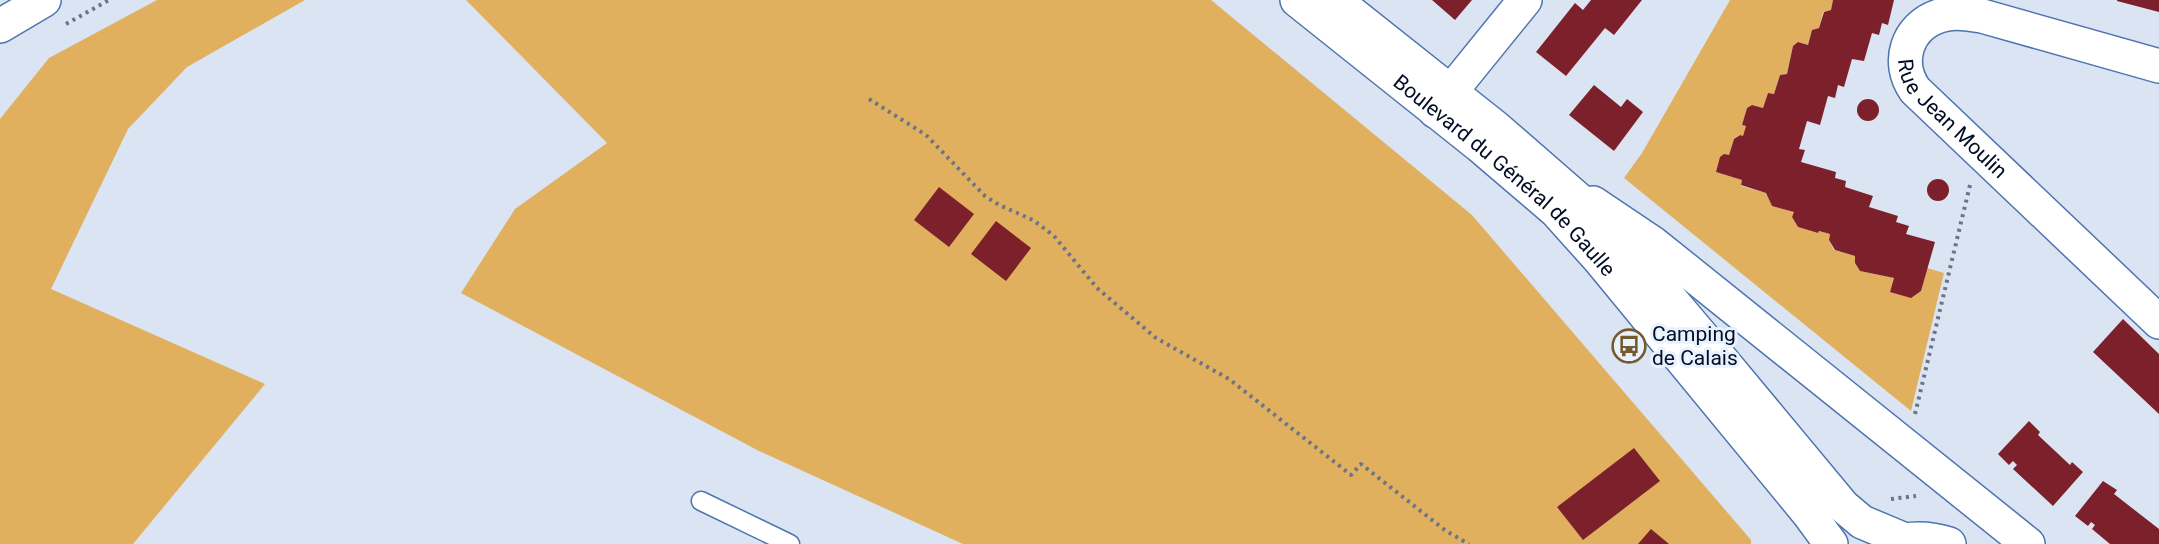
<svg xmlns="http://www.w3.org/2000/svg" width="2159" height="544" font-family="Roboto,sans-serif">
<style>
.green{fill:#e0b05f}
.building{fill:#7c212b}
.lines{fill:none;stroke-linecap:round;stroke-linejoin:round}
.service-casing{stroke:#4d74b0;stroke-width:21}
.minor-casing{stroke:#4d74b0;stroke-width:36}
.tertiary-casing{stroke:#4d74b0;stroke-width:36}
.primary-casing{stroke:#4d74b0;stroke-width:36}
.path{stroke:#6a7587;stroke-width:4;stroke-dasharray:3 4.5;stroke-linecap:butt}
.service{stroke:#fff;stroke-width:18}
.minor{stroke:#fff;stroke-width:33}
.tertiary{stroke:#fff;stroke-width:33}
.primary{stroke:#fff;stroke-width:33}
.labels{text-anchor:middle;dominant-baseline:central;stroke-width:6;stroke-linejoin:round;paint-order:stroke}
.street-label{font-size:21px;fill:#020e25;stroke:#e8f1ff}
.poi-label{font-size:21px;fill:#020e25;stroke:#e8f1ff;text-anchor:start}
</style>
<rect width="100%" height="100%" fill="#dbe4f2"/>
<path class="green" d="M157,0H305L187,67L128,129L51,289L265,384L133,544H0V119L49,58Z
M466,0H1211L1472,215L1751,540V544H963L759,451L461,293L515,209L607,143Z
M1730,0H1833L1831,10L1823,12L1819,28L1812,30L1808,45L1798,42L1793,46L1787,74L1780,75L1774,94L1768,93L1763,108L1752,105L1747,108L1742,125L1746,126L1743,136L1739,135L1734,139L1729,155L1716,172L1742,180L1741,186L1766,193L1772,206L1794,212L1792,217L1798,227L1818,233L1819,231L1830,234L1829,240L1834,250L1855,256V263L1860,271L1894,278L1890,292L1927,268L1944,273L1911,411L1624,178L1642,153Z"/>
<path class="building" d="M1432,0H1472L1455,20Z
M1591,0H1642L1614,35L1605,28L1566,76L1536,52L1575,3L1583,10Z
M1833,0H1894L1888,25L1882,23L1879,35L1872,33L1864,61L1852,59L1844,87L1838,85L1835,98L1828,96L1820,125L1807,121L1799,149L1805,150L1801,162L1836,172L1835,178L1846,181L1845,187L1873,196L1869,207L1898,216L1896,222L1909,226L1906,234L1935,242L1921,291L1911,298L1890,292L1894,278L1860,271L1855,263V256L1835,250L1829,240L1830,234L1819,231L1818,233L1798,227L1792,217L1794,212L1772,206L1766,193L1741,185L1742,180L1716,172L1720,157L1724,154L1729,155L1734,139L1740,135L1743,136L1746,126L1742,125L1747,108L1752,105L1763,108L1768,93L1774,94L1780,75L1787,74L1793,46L1798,42L1808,45L1812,30L1819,28L1824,12L1831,10Z
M2117,0H2159V12L2117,1Z
M1594,85L1621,107L1627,99L1643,112L1614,151L1569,115Z
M1857 110a11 11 0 1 1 22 0a11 11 0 1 1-22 0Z
M1927 190a11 11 0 1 1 22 0a11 11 0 1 1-22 0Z
M939,187L974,214L949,247L914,220Z
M996,221L1031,248L1006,281L971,254Z
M2123,319L2159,354V414L2093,352Z
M2029,421L2040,432L2038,435L2070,465L2072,462L2083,472L2053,506L2013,469L2017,465L2013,461L2009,465L1998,454Z
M1634,448L1660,481L1583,540L1557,507Z
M2103,481L2117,490L2114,494L2159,529V544H2110L2092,529L2095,525L2091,522L2088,526L2075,516Z
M1651,529L1669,544H1638Z"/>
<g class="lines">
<g class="service-casing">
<path id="service" d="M701,501L790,544"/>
</g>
<g class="minor-casing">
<g id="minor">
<path id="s1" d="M2159,66L1982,16C1967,14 1954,11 1939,16C1906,27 1896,63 1915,90L2159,322"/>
<path d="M1435,111L1525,0"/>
<path d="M1593,203L1654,244L2028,544"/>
</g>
</g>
<g class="tertiary-casing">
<g id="tertiary">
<path id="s2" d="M1297,0L1480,146L1556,211L1600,260L1809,514L1831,544"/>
<path d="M1335,0L1495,127L1595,214L1629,250L1705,340L1843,506L1862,522L1905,540"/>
<path d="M1891,544C1910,537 1930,538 1949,544"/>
</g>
</g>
<g class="primary-casing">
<path id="primary" d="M0,26L44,0"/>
</g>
<path class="path" d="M66,24L109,0
M869,99L926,135L985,196L999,205L1033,220L1054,236L1097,288L1156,338L1229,379L1351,475L1361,464L1446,531L1469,544
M1915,414L1970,185
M1891,499L1916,496"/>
<use href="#service" class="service"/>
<use href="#minor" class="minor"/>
<use href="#tertiary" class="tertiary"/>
<use href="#primary" class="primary"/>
</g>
<defs>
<g id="bus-ring" transform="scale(1.725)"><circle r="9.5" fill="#e8f1ff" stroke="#755a2c" stroke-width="1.5"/><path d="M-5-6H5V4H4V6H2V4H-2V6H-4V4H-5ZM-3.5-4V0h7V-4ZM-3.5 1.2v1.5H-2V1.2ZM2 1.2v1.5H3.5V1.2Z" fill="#755a2c"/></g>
</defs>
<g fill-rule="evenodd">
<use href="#bus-ring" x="1629" y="346"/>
</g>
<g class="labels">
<g class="street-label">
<text stroke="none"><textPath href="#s1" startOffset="363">Rue Jean Moulin</textPath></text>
<text stroke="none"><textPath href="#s2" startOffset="272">Boulevard du Général de Gaulle</textPath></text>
</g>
<g class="poi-label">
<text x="1652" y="334">Camping<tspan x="1652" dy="24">de Calais</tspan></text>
</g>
</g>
</svg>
